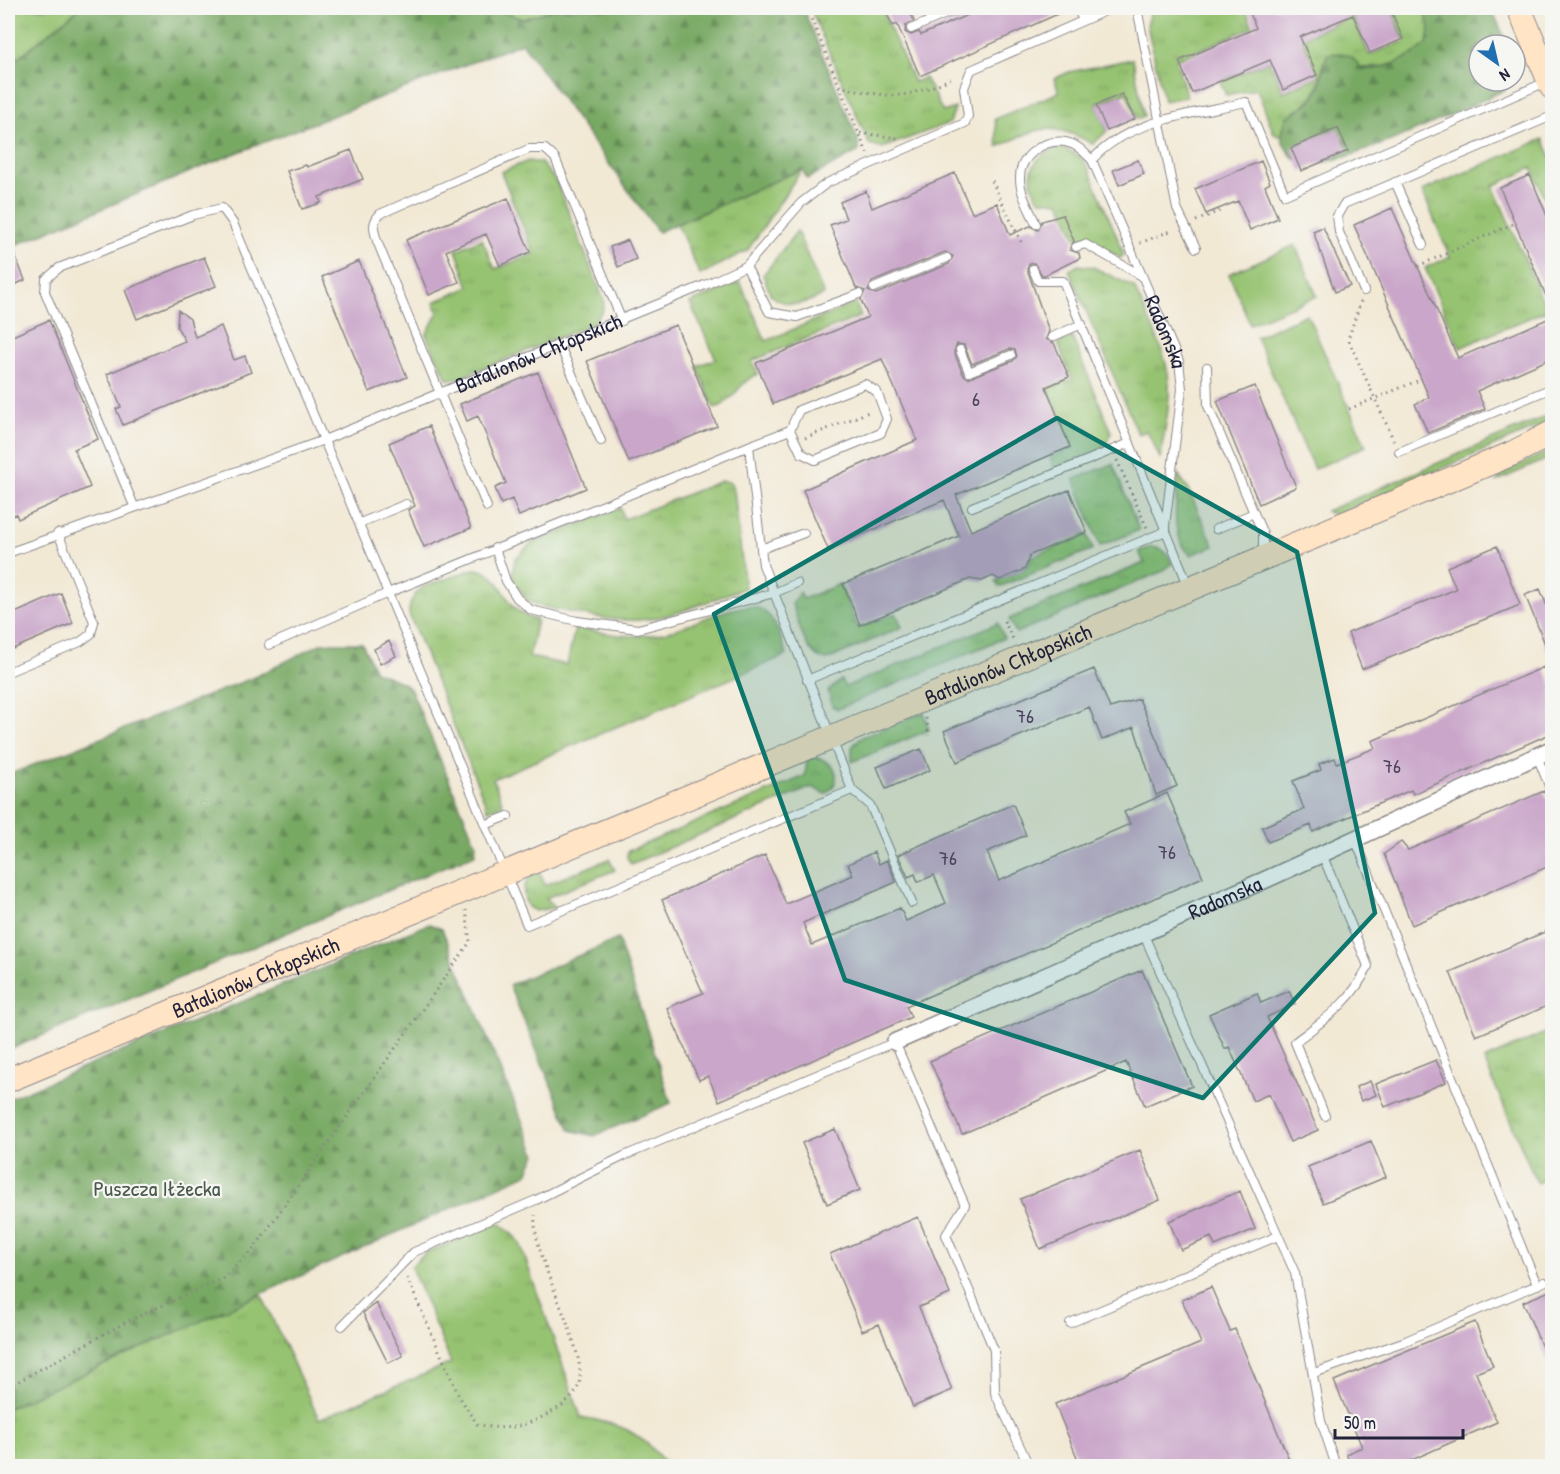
<svg xmlns="http://www.w3.org/2000/svg" width="1560" height="1474" font-family="'Patrick Hand',sans-serif">
<style>
.grass{fill:url(#grass-tufts);stroke:#5c7256;stroke-width:1.5}
.forest{fill:url(#forest-firs);stroke:#4d664f;stroke-width:1.5}
.pitch{fill:#96c371;stroke:#5c7256;stroke-width:1.5}
.building{fill:#caa7ca;fill-rule:evenodd}
.lines{fill:none;stroke-linecap:round;stroke-linejoin:round}
.lane-casing{stroke:#8a8688;stroke-width:10}
.street-casing{stroke:#8a8688;stroke-width:19}
.secondary-casing{stroke:#8a8688;stroke-width:26}
.path{stroke:#8a8688;stroke-width:3;stroke-dasharray:1.5 4.5;stroke-linecap:butt}
.lane{stroke:#fff;stroke-width:8}
.street{stroke:#fff;stroke-width:16}
.secondary{stroke:#ffe4c6;stroke-width:24}
.marked{fill:#0f766e;fill-opacity:0.2;stroke:#0f766e;stroke-width:4.5;stroke-linejoin:round}
.labels{text-anchor:middle;dominant-baseline:central;stroke-width:4.5;stroke-linejoin:round;paint-order:stroke}
.number-label{font-size:20px;fill:#4c435f}
.street-label{font-size:22px;fill:#22223b;stroke:#f6f6f2}
.park-label{font-size:22px;fill:#4b5a4e;stroke:#f6f6f2}
</style>
<defs>
<pattern id="grass-tufts" width="24" height="20" patternUnits="userSpaceOnUse" patternTransform="scale(1.5)"><rect width="24" height="20" fill="#96c371"/><path d="M3 7l-1-3M5 7V3M7 7l1-3M15 17l-1-3M17 17v-4M19 17l1-3" fill="none" stroke="#81a763"/></pattern>
<pattern id="forest-firs" width="22" height="20" patternUnits="userSpaceOnUse" patternTransform="scale(1.5)"><rect width="22" height="20" fill="#78a963"/><path d="M5 1l3.5 6h-7zM16 11l3.5 6h-7z" fill="#628953"/></pattern>
</defs>
<rect width="100%" height="100%" fill="#f6f6f2"/>
<filter id="ink" filterUnits="userSpaceOnUse"><feTurbulence type="fractalNoise" baseFrequency=".0167" numOctaves="2"/><feDisplacementMap in="SourceGraphic" scale="12" xChannelSelector="R" yChannelSelector="G"/><feConvolveMatrix kernelMatrix="1 2 1 2 8 2 1 2 1" color-interpolation-filters="sRGB"/></filter>
<filter id="wash" filterUnits="userSpaceOnUse"><feTurbulence type="fractalNoise" baseFrequency=".008" numOctaves="4" result="noise"/><feDisplacementMap in="SourceGraphic" scale="24" xChannelSelector="R" yChannelSelector="G"/><feGaussianBlur stdDeviation="1.35" result="paint"/><feColorMatrix in="noise" values="0 0 0 0 0 0 0 0 0 0 0 0 0 0 0 0 0 1.4 0 .05"/><feComposite in="paint" operator="in"/></filter>
<g filter="url(#wash)">
<rect width="100%" height="100%" fill="#f2e9d5"/>
<path class="grass" d="M10,8H80L8,66V10Z
M489,8H557L523,19Z
M810,8H881L914,82L925,78L943,112L955,108L950,123L882,148L869,144Z
M1152,8H1245L1253,27L1176,60L1187,97L1164,101L1147,25Z
M1391,8H1423L1430,27L1427,44C1387,75 1370,69 1323,63C1320,94 1311,102 1286,118L1282,137L1274,134L1257,89L1226,95L1220,82L1269,61L1283,92L1319,76L1302,38L1353,16L1369,55L1405,41Z
M1133,59L1144,116L1137,119L1126,92L1096,104L1107,131L1093,144C1051,121 1039,127 998,147L995,119L1059,92L1054,79L1069,72Z
M1543,139L1552,160V216L1532,168L1493,186L1547,310L1460,348L1425,268L1450,257L1422,191Z
M1061,148L1080,156L1088,167L1124,254L1121,258L1088,239L1078,242L1060,202L1040,200C1021,177 1034,152 1061,148Z
M528,161L541,163L556,181L604,300L603,310L592,324L457,379H447L426,335L438,312L434,302L469,287L456,250L482,239L495,269L534,254L501,172Z
M802,169L748,250L700,275L677,224Z
M797,231L824,295C804,304 789,310 771,295L763,275Z
M1078,265L1093,267L1134,287C1146,315 1163,344 1168,374C1172,401 1164,432 1160,458L1147,431L1138,434L1069,270Z
M740,282L766,341L855,303L861,316L752,361L758,374C739,381 733,404 714,408L697,366L716,359L690,303Z
M1072,337L1112,433L1104,448L1054,469L1050,458L1073,448L1048,388L1072,379L1058,343Z
M1552,414V421L1334,515L1326,511Z
M1552,450V457L1497,481L1502,473Z
M1113,464L1139,530L1100,546L1074,479Z
M1178,474L1189,491L1214,546L1191,555C1168,535 1177,500 1178,474Z
M721,481L730,482L734,490L745,588C711,599 674,618 639,620C606,622 572,612 539,606L527,600L512,578L515,559L532,543L620,508L624,519Z
M1087,534L1093,549L999,587L996,581L1025,569L1031,557Z
M1152,547C1164,549 1168,552 1172,564L1161,572L1016,633L1009,619L1144,563L1139,551Z
M474,569C508,571 499,612 537,620L529,657L567,665L575,628C605,633 632,640 662,633C684,629 735,602 755,607C775,612 780,638 787,655L493,779L503,805L488,810L409,614C409,603 413,594 423,587Z
M840,584L858,628L896,613L902,627L827,660C804,657 799,622 792,604L800,592L803,599Z
M998,623L1004,638L838,709L832,706L828,691L841,680L845,687Z
M924,712L929,730L852,762V747L860,738Z
M813,757C835,760 846,780 825,794L812,787L631,864L627,857L628,851L805,776L807,760Z
M609,859L615,870L546,898L555,908L535,911L528,907C519,889 525,881 538,868L545,885Z
M1552,1030V1176L1537,1183L1484,1060Z
M500,1223L519,1241L581,1417C622,1424 642,1432 667,1466H8V1408L261,1294L319,1419L451,1363L411,1267L425,1253Z"/>
<path class="forest" d="M80,8H489L523,19L557,8H803L858,140L859,151L807,179L802,169L658,232L522,43L226,157L8,248V66Z
M1423,8H1491L1508,45H1479V81H1513L1504,90C1466,108 1340,170 1303,163C1294,162 1282,146 1282,136C1282,131 1285,124 1286,118C1300,109 1318,99 1321,81C1323,71 1322,64 1328,54C1345,52 1351,53 1361,68C1384,73 1409,58 1427,44L1430,27Z
M322,643H362L375,671L403,683L411,690L476,844L475,854L8,1050V775L257,676Z
M429,924L442,929L536,1154L527,1174L8,1408V1099Z
M618,939L671,1103L594,1136L570,1130L509,985Z"/>
<path class="pitch" d="M1295,245L1317,296L1250,324L1229,274Z
M1307,314L1366,446L1314,469L1256,337Z"/>
<g id="blocks">
<path class="building" d="M884,8H908L914,21L906,25L905,32L911,35L919,32L921,35L984,8H1071L920,76L897,24L893,26Z
M1248,8H1390L1403,39L1370,53L1353,15L1300,37L1317,75L1283,90L1270,60L1192,93L1179,61L1256,28Z
M1122,94L1135,119L1107,131L1096,105Z
M1338,128L1348,151L1301,171L1291,148Z
M351,150L363,179L319,197L321,203L302,209L287,171L306,165L307,167Z
M1138,160L1144,174L1119,185L1113,170Z
M1261,161L1270,183L1265,186L1278,218L1250,230L1238,201L1206,214L1195,189Z
M955,173L972,213L997,203L1010,235L1030,226L1038,230L1042,221L1063,215L1074,241L1070,250L1079,253L1080,258L1045,275H1042L1034,263H1030L1027,269L1049,331L1046,339L1054,343L1069,377L1046,387L1070,447L956,495L971,531L1069,490L1087,532L1030,555L1025,569L1000,580L993,576L982,581L970,579L860,625L843,584L959,536L944,500L828,549L803,490L917,440L882,359L773,404L756,363L868,317L861,300L865,291L856,288L830,225L846,219L840,202L866,191L872,208ZM945,252L953,256L949,264L876,294L868,291L872,282ZM957,344L964,345L972,364L1009,349L1015,350L1017,356L1013,361L968,378L963,374L954,352Z
M1530,175L1552,228V310L1500,188Z
M508,198L530,252L500,266L486,234L446,251L459,282L429,295L406,240Z
M1392,208L1458,358L1552,317V358L1477,391L1485,409L1428,433L1415,404L1429,397L1354,225Z
M1323,227L1350,286L1335,292L1313,231Z
M8,238L25,280L8,288Z
M628,240L636,259L618,267L610,247Z
M204,257L216,286L137,319L125,290Z
M359,261L407,377L369,392L322,277Z
M178,310L190,319L195,337L221,326L234,360L245,356L251,372L123,425L116,409L121,407L107,374L185,341L177,327Z
M49,320L98,439L74,449L90,487L18,519L16,514L8,518V338Z
M676,325L717,426L629,462L587,361Z
M538,372L586,488L519,516L512,499L501,504L495,488L506,483L478,416L467,421L460,404Z
M1255,386L1296,487L1259,504L1217,401Z
M429,426L471,528L424,547L408,510L415,506L389,443Z
M1497,546L1520,605L1362,669L1348,633L1456,589L1447,567Z
M1540,589L1552,618V661L1525,595Z
M61,593L73,623L8,651V616Z
M389,641L396,656L380,664L374,649Z
M1544,667L1552,685V733L1413,794L1411,790L1313,832L1311,825L1268,842L1262,827L1304,809L1293,781L1321,770L1319,764L1335,758L1337,763L1375,748L1372,741Z
M1094,669L1110,708L1139,699L1177,786L1156,795L1134,727L1102,740L1089,707L957,762L944,731Z
M921,749L930,770L886,789L877,767Z
M1544,791L1552,808V865L1412,925L1384,854L1401,842L1408,850Z
M1167,793L1203,877L906,1006L911,1017L719,1101L708,1076L699,1080L667,1008L703,993L662,900L765,855L786,904L853,875L848,864L874,852L879,864L887,860L896,882L803,923L812,945L900,908L906,921L946,903L934,875L918,882L915,874L908,877L898,855L1013,804L1026,835L987,852L999,881L1130,824L1124,812Z
M1552,929V1004L1476,1036L1450,972Z
M1142,970L1192,1086L1145,1106L1126,1062L962,1134L930,1061Z
M1289,991L1295,1004L1267,1017L1318,1130L1290,1142L1269,1094L1253,1101L1229,1047L1225,1049L1209,1014L1257,993L1261,1003Z
M1436,1060L1446,1082L1385,1107L1376,1084Z
M1370,1081L1376,1095L1361,1101L1356,1087Z
M835,1129L860,1190L827,1204L802,1143Z
M1371,1141L1386,1177L1323,1203L1308,1167Z
M1140,1150L1160,1200L1040,1249L1020,1199Z
M1240,1191L1255,1229L1215,1246L1211,1237L1181,1250L1169,1221Z
M918,1217L950,1294L919,1307L952,1390L913,1407L879,1324L862,1331L830,1254Z
M1211,1287L1230,1331L1235,1329L1292,1467H1081L1055,1404L1201,1343L1182,1300Z
M1552,1290V1371L1523,1302Z
M376,1303L403,1356L388,1363L363,1313Z
M1475,1322L1493,1366L1476,1373L1497,1422L1396,1467H1352L1346,1454L1362,1447L1334,1381Z"/>
</g>
</g>
<g filter="url(#ink)">
<use href="#blocks" fill-opacity="0" stroke="#8a8688" stroke-width="1.5"/>
<g class="lines">
<g class="lane-casing">
<g id="lane">
<path d="M1077,8L1083,20"/>
<path d="M1137,8L1177,209L1196,248"/>
<path d="M911,29L960,8"/>
<path d="M1092,160C1128,119 1195,114 1246,102L1285,195L1546,82"/>
<path d="M1395,182L1423,245"/>
<path id="s1" d="M1036,224C1030,210 1020,194 1020,179C1019,156 1044,139 1065,142C1077,144 1084,152 1092,160L1179,361L1182,389L1165,526"/>
<path d="M1076,247L1085,244L1142,276"/>
<path d="M746,266L769,312L797,317L859,294"/>
<path d="M1033,269L1038,281H1063L1189,587"/>
<path d="M874,288L947,258"/>
<path d="M1364,291L1339,232L1337,216L1344,204L1552,116"/>
<path d="M1052,337L1082,324"/>
<path d="M560,346L601,441"/>
<path d="M960,350L969,372L1011,355"/>
<path d="M1207,367L1208,406L1263,534V554"/>
<path d="M749,446L790,430L801,453L815,460L881,433L887,419L877,392L865,384L799,410L790,430"/>
<path d="M1399,452L1552,388"/>
<path d="M134,506L45,292L46,279L59,268L193,215L222,208L233,223L527,925L852,790"/>
<path d="M487,507L377,241C374,230 371,223 380,214L529,149H545L555,158L622,321"/>
<path d="M972,507L1130,443"/>
<path d="M360,523L406,504"/>
<path d="M1216,529L1254,513"/>
<path d="M495,548L506,581L517,598L531,610L577,621L638,629L774,593L797,583"/>
<path d="M761,549L804,533"/>
<path id="s2" d="M8,553L324,440L705,285L746,266L801,203L827,183L965,123L968,116L964,88L971,70L1112,8"/>
<path d="M269,645L388,593L749,446L763,565L852,790L870,805L912,903"/>
<path d="M8,672L80,642L91,634L94,622L58,533"/>
<path d="M807,680L1166,531"/>
<path d="M1537,756L1552,793"/>
<path d="M485,825L508,816"/>
<path d="M1355,839L1537,1285"/>
<path d="M1322,854L1368,966C1353,1001 1324,1020 1295,1042L1325,1116"/>
<path d="M1143,933L1295,1273L1321,1421L1336,1466"/>
<path d="M1070,1323L1278,1236"/>
<path d="M342,1326L414,1252L536,1200L624,1156L895,1042L965,1205L946,1235L994,1350L995,1393L1029,1466"/>
<path d="M1314,1373L1403,1342L1544,1282"/>
</g>
</g>
<g class="street-casing">
<g id="street">
<path id="s3" d="M895,1042L1267,879L1552,749"/>
</g>
</g>
<g class="secondary-casing">
<g id="secondary">
<path d="M1519,8L1552,87"/>
<path id="s4" d="M8,1080L1263,558L1511,454L1552,433"/>
</g>
</g>
<path class="path" d="M807,8L867,153
M1548,8L1552,18
M839,86C895,99 902,100 955,77
M860,133L898,138
M992,181L1023,246
M1196,221L1222,210
M1140,243L1173,230
M1418,266L1515,223
M1361,301L1348,339L1394,441
M1349,409L1422,379
M1551,410L1552,411
M805,438L871,411
M1117,460L1147,528
M1004,621L1013,639
M926,718L929,736
M407,1278L459,1396L477,1424C505,1431 522,1428 548,1414C559,1408 573,1400 578,1387C592,1353 531,1261 535,1215
M8,1387L126,1322L223,1278L255,1247L470,942L466,910"/>
<use href="#lane" class="lane"/>
<use href="#street" class="street"/>
<use href="#secondary" class="secondary"/>
</g>
</g>
<path class="marked" d="M1057,418L1297,552L1375,913L1203,1098L845,980L714,614Z"/>
<g class="labels">
<g class="number-label">
<text x="976" y="398">6</text>
<text x="1025" y="715">76</text>
<text x="1392" y="765">76</text>
<text x="1167" y="851">76</text>
<text x="948" y="857">76</text>
</g>
<g class="street-label">
<text stroke="none"><textPath href="#s1" startOffset="334">Radomska</textPath></text>
<text stroke="none"><textPath href="#s2" startOffset="567">Batalionów Chłopskich</textPath></text>
<text stroke="none"><textPath href="#s4" startOffset="1083">Batalionów Chłopskich</textPath></text>
<text stroke="none"><textPath href="#s3" startOffset="360">Radomska</textPath></text>
<text stroke="none"><textPath href="#s4" startOffset="268">Batalionów Chłopskich</textPath></text>
</g>
<g class="park-label">
<text x="157" y="1188">Puszcza Iłżecka</text>
</g>
</g>
<rect width="1560" height="1474" fill="none" stroke="#f6f6f2" stroke-width="30"/>
<g transform="translate(1497 63) rotate(146)"><circle r="28" fill="#f6f6f2" stroke="#a1a1a9" stroke-width="1.5"/>
<path d="M0-4.5L10 22L0 15L-10 22Z" fill="#1f6fb2"/>
<text y="-9" font-size="16" font-weight="bold" text-anchor="middle" fill="#22223b">N</text>
</g>
<path d="M1335 1429v9h128v-9" fill="none" stroke="#22223b" stroke-width="3"/>
<text x="1344" y="1429" font-size="18" fill="#22223b" stroke="#f6f6f2" stroke-width="4.5" paint-order="stroke">50 m</text>
</svg>
